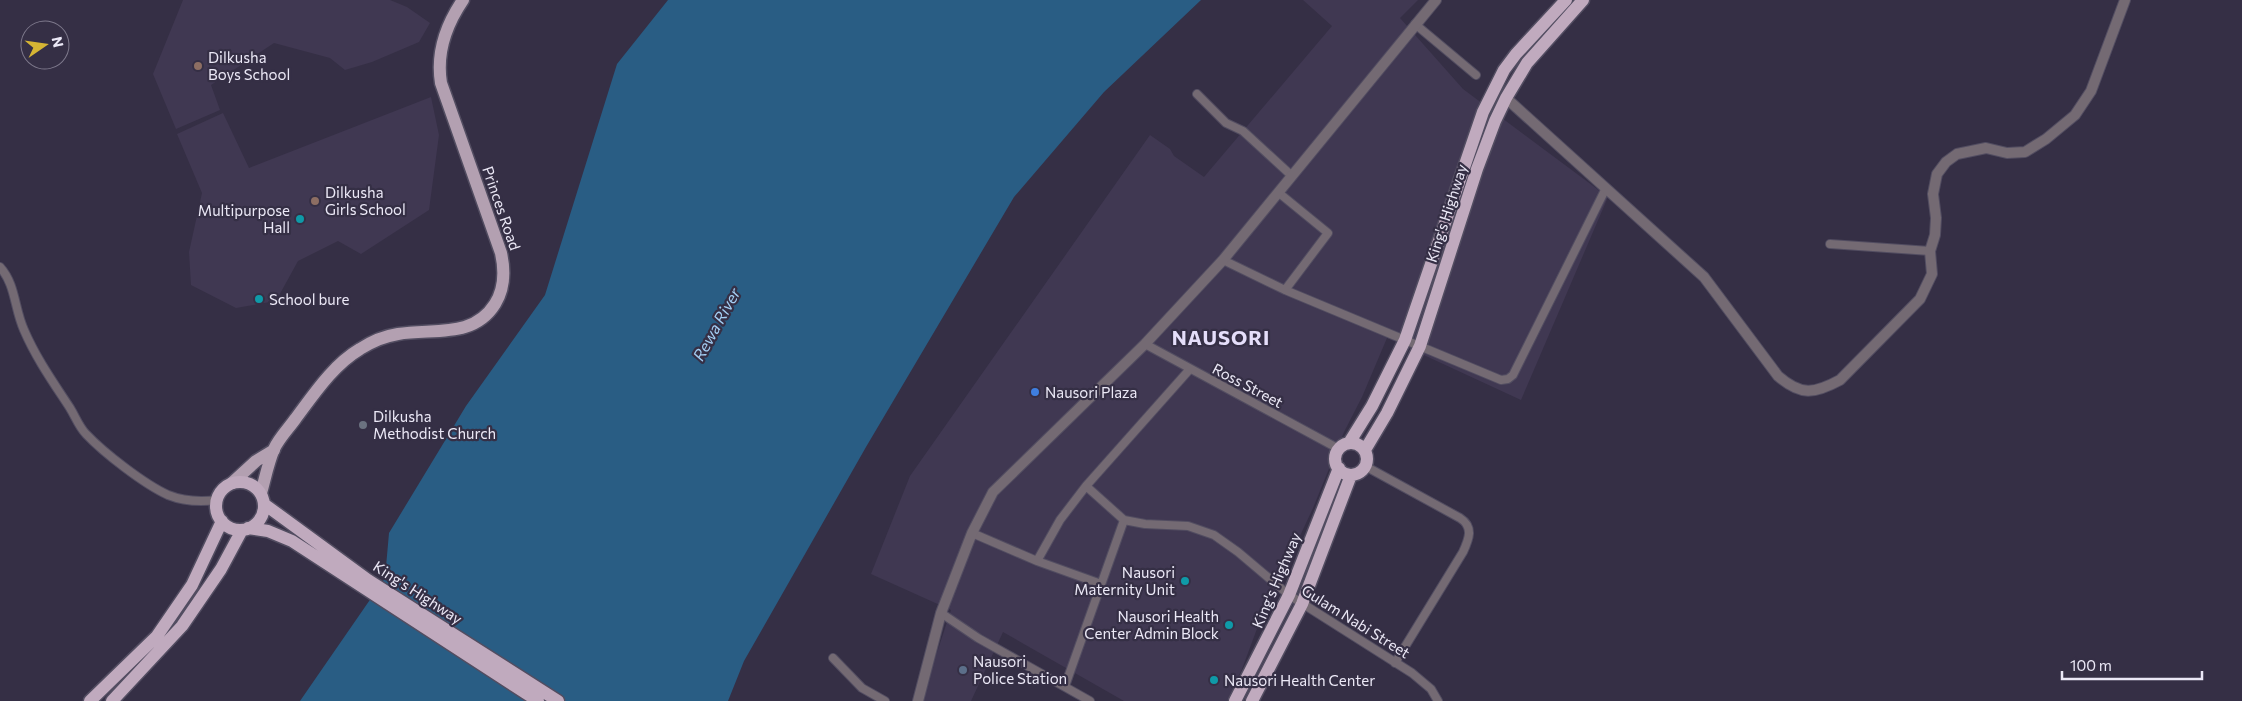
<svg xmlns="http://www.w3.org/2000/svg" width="2242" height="701" font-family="Commissioner,sans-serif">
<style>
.built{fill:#403852}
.water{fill:#295d84}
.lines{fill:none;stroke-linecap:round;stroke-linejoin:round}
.minor-casing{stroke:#524d61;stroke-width:10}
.tertiary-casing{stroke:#524d61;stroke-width:12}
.primary-casing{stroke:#524d61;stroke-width:15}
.trunk-casing{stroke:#524d61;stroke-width:15}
.minor{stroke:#746a73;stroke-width:8}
.tertiary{stroke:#746a73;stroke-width:10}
.primary{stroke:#b3a0b1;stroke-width:12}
.trunk{stroke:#c0aabe;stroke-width:12}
.education-dot{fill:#8d6e63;stroke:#352f45;stroke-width:2}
.culture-dot{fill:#0f9aa8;stroke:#352f45;stroke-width:2}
.shop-dot{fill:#3f7fe0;stroke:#352f45;stroke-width:2}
.worship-dot{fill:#6b7280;stroke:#352f45;stroke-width:2}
.service-dot{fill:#5c6f8a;stroke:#352f45;stroke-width:2}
.labels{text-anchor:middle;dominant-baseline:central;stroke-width:4.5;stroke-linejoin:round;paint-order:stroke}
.poi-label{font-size:15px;fill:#ebe8f6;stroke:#352f45;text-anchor:start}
.street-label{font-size:15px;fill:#ebe8f6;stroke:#352f45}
.water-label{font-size:16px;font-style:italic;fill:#a3cef3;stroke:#352f45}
.district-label{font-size:20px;font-weight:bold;letter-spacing:1px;fill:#e5defa;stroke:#352f45}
</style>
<rect width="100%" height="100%" fill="#352f45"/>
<path class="built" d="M183,0H390L407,7L430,23L419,42L372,62L345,70L330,58L274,43L211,85L220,110L176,129L153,74Z
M1303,0H1418L1400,18L1463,89L1608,197L1521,400L1387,338L1362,397L1344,432L1313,508L1258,626L1242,669L1227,701H1124L1003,632L971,701H921L951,610L871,574L910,476L1150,135L1170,149L1174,156L1204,177L1332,26Z
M431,97L439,135L429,210L361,254L338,241L298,261L276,301L236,308L191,285L189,252L202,193L177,134L223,113L249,168Z"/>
<path class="water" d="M668,0H1201L1104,92L1014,197L866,447L744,661L728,701H300L385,578L389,533L466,406L545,295L617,64Z"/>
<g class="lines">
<g class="minor-casing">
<path id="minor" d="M1415,24L1476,75
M1197,94L1226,123L1243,131L1292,176
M1279,193L1328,233L1285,290
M1830,244L1930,251
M1223,260L1285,290L1501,380L1508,379L1513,375L1606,188
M0,267C16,285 14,308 24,330C36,358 53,382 70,408C75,416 79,427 86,434C104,453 144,484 168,495C183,501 201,502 217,500
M1145,344L1339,449
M1365,466L1460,518C1474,527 1469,539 1463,552L1395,663
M1086,486L1124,520L1145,524L1188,526L1214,535L1238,552L1289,595L1412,673L1431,689L1438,701
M972,533L1037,561L1101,584
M1037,561L1060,520L1086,486L1190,369
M941,613L978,638L1090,701
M833,658L862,688L885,701
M1065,686L1124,520"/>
</g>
<g class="tertiary-casing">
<path id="tertiary" d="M1506,98L1704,277L1778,376C1801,396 1814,394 1840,380L1920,299L1932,274L1930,251L1935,235L1936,218L1933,194L1937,174L1946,162L1957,154L1986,148L2007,153L2025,152L2046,139L2075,115L2091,91L2125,0
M918,701L941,613L972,533L993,492L1145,344L1223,260L1436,0"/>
</g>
<g class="primary-casing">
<path id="primary" d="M232,483L256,461L274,450
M261,493C265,479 268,463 274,449C279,438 289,428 296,418C314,394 333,365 360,349C371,342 385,336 398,334C433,328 473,339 495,304C505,288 505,271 501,253L441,83C436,52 446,25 463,0"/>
</g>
<g class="trunk-casing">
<path id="trunk" d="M1349,443L1372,406L1405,340L1483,112L1504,70L1516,54L1566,0
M1335 459a16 16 0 1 1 32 0a16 16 0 1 1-32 0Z
M1365,450L1387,413L1420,346L1477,169L1495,121L1506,98L1527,63L1583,0
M216 506a24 24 0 1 1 48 0a24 24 0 1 1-48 0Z
M264,504L368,580L558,701
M248,528L268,531L292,541L538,701
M90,701L157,636L192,585L222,521
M112,701L182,626L221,569L242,530
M1235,701L1289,595L1339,468
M1252,701L1302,604L1351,475"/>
</g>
<use href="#minor" class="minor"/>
<use href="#tertiary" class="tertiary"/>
<use href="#primary" class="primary"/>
<use href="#trunk" class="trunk"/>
</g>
<g class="education-dot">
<circle cx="198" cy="66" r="5"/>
<circle cx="315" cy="201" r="5"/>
</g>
<g class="culture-dot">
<circle cx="300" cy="219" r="5"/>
<circle cx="259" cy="299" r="5"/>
<circle cx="1185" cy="581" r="5"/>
<circle cx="1229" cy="625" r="5"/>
<circle cx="1214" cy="680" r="5"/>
</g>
<circle class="shop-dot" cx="1035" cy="392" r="5"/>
<circle class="worship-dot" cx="363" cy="425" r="5"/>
<circle class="service-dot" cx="963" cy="670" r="5"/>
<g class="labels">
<g class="poi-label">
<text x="208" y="57">Dilkusha<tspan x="208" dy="17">Boys School</tspan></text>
<text x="325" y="192">Dilkusha<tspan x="325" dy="17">Girls School</tspan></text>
<text x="290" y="210" text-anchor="end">Multipurpose<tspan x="290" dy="17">Hall</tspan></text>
<text x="269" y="299">School bure</text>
<text x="1045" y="392">Nausori Plaza</text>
<text x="373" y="416">Dilkusha<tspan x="373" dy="17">Methodist Church</tspan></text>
<text x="1175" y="572" text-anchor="end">Nausori<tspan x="1175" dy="17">Maternity Unit</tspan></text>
<text x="1219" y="616" text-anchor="end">Nausori Health<tspan x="1219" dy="17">Center Admin Block</tspan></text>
<text x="973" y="661">Nausori<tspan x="973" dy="17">Police Station</tspan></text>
<text x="1224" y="680">Nausori Health Center</text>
</g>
<g class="street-label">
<text transform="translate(502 208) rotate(71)">Princes Road</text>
<text transform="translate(1446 213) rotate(-72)">King's Highway</text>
<text transform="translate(1248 385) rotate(28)">Ross Street</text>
<text transform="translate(1276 580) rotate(-67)">King's Highway</text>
<text transform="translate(418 592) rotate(33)">King's Highway</text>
<text transform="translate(1356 621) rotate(32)">Gulam Nabi Street</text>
</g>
<g class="water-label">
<text transform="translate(716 324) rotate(-61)">Rewa River</text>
</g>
<g class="district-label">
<text x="1221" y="337">NAUSORI</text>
</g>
</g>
<g transform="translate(45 45) rotate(77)"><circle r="24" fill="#352f45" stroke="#7e798c"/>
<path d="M0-4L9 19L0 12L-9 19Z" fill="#d6b534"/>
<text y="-8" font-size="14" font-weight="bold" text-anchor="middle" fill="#ebe8f6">N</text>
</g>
<path d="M2062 671v8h140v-8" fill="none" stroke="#ebe8f6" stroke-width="2.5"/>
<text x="2070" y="671" font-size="15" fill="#ebe8f6" stroke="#352f45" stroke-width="4" paint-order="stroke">100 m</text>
</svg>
